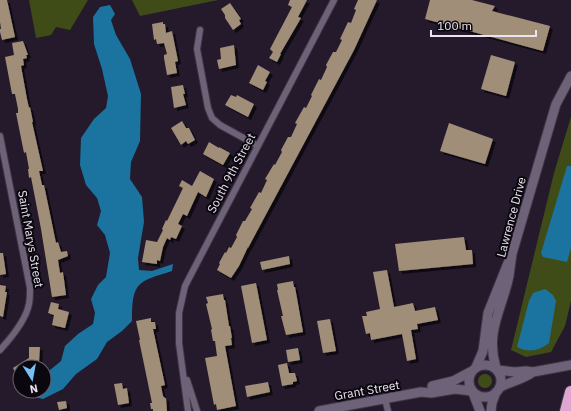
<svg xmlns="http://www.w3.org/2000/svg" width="571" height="411" font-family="'IBM Plex Sans',sans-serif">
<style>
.green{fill:#404c17}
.water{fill:#1b749f}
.building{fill:#a08e79;filter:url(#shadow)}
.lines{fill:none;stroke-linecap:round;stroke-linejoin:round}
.street-casing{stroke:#3e3644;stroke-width:8}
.secondary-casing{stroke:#3e3644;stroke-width:11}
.highway-casing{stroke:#3e3644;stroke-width:14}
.street{stroke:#6e6278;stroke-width:6}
.secondary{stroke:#6e6278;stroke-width:9}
.highway{stroke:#e0a5d1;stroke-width:12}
.labels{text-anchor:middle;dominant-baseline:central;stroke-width:4;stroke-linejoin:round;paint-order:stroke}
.street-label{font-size:12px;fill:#eae3f0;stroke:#0b070e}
</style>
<defs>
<filter id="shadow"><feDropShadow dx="3" dy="3" stdDeviation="0" flood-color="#0009"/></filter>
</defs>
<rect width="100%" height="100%" fill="#241a2c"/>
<path class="green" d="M29,0H88L70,30L56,27L51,35L36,38Z
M132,0H218L140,16Z
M571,117V301L565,326L551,352L526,357L511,350L554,173Z
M478 381a7 7 0 1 1 14 0a7 7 0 1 1-14 0Z"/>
<path class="water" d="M110,5L115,14L111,20L116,35L130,59L141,94L140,141L131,162L130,179L142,197L144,222L138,258L139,270L152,271L173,264L172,271C137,282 132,282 132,321L122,331L107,342L97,359L76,374L63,389L43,399L30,396L29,391H44V375L61,361L65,346L78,334L93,324L95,313L91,299L98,285L106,277L110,253L105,235L97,225L101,211L97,198L86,185L80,165L81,138L94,119L106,108L108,96L102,69L94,44L93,17L100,7Z
M567,166H571V248L567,262L543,257L541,253Z
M545,289L553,295L556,301L549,343C539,351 529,353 517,347L529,301L533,293Z"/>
<path class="building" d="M0,0H7L15,37L2,40L0,32V29H1L0,22Z
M290,0H307L298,17L301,18L280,54H281L277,62L269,58L273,52L270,49L292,7L288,5Z
M358,0H377L354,50L248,248V247L239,266L231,278L217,270L220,264L219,263L225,252L226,253L229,247L231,248L237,237L236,235L243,221H245L252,209L250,208L259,192L261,193L267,180L265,179L274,164L275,165L282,152L281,150L288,137H291L297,124L295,123L304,107L306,108L312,96L311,95L319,79L321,80L327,67L326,65L333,52H336L342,40L340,39L348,22L351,23L356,10L354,9Z
M430,0H472L495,6L492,11L550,26L543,51L425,19Z
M230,3L241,19L239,20L241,24L233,30L225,18V15L221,9Z
M163,22V24H165L166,33L172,31L178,61L175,62L177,73L167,75L164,58V55L167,54L164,43L157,44L156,39L154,40L152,24Z
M23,41L28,55H26L27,58L23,59L24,65L21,66L27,99L29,108L30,107L33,122H32L43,171H39L42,185H44L56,243L58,242L61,252L67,251L68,256L58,260L60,273L63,272L66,295L52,297L41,229L31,177L29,178L28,169H29L26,152L24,153L16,113H18V109L15,94H12L5,57L14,55L12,43Z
M234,45L236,65L219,69L217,60L221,59L220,48Z
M491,55L515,62L506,96L481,89Z
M258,65L270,72L265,81L267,82L263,90L249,83Z
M183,85L185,94H183L186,105L174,108L171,87Z
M231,95L236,97L237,95L254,104L248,117L225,105Z
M182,121L186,128H189L195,140L188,144L186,141L181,145L171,128Z
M449,123L493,139L485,164L440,151Z
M209,142L219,148V147L230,153L223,165L203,154Z
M200,171L214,179L206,197L198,192L187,216L183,214L178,224L182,226L176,239L171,237L170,240L167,238L163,247L160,261L157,260V264L142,262L146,240L157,242L163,230L162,229L166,220L167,221L183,188L179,186L182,180L192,186Z
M464,237L466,250H472L473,264L399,271L395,244Z
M0,253H3L6,274L0,275Z
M289,256L290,264L262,270L260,262Z
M387,270L394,307L413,303L415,311L435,307L438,320L417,324L418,329L411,330L416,359L407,361L402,334L371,340L370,333L366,334L362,316H367L366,312L380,309L373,272Z
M293,281L294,287H295L303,332L286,335L281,316H283L277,290H278L277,284Z
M256,283L267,340L252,343L241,286Z
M0,285L6,286L5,292H7L3,317L0,316Z
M223,294L224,300H225L229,326H230L232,338H231L232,345L225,346L236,406L217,410L216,404L214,405L205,358L217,356L215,341H213L211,330L212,329L206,304L208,303L206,297Z
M51,302L59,304L58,309L69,312L65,328L52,325L54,315L48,313Z
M151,318V322H155L156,329H153L165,385L161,386L163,396L165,398H166L167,411H153V409H151L150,403H152L139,340H140L136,321Z
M330,319L336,351L323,353L317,321Z
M29,347H40L39,362L35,367H20V380L13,368L29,358Z
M298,348L300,360L288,362L286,350Z
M287,363L289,373H295L297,381L293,382V384L282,386L278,365Z
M268,382L270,392L247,397L245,386Z
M122,383L123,389L127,388L129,403L118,405L114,384Z
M66,401L67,408L59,410L57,402Z"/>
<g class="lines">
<g class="street-casing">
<path id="street" d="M200,30L197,49L208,108L212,118L220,125L258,146
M0,136L30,288C30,293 30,299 29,304C26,320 11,338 0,350
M187,380L197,411
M385,399L388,411
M188,411L179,343V313L185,286L334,0"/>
</g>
<g class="secondary-casing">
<path id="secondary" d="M469 381a16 16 0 1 1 32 0a16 16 0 1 1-32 0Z
M476,367L483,351L488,313L508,263
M496,368C485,331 502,310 509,276C510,269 511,261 512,254L556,104L571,76
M498,370L515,372L526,371L533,372L571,365
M432,386L453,381L472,371
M499,388C510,381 523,380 533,372
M473,393L480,411
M319,411L421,392L431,393L455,389L472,391
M491,411L492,403L496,392"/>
</g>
<g class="highway-casing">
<path id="highway" d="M566,411L571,392"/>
</g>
<use href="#street" class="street"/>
<use href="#secondary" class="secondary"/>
<use href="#highway" class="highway"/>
</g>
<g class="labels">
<g class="street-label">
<text transform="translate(231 173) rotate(-62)">South 9th Street</text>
<text transform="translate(511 217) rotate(-75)">Lawrence Drive</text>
<text transform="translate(31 239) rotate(80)">Saint Marys Street</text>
<text transform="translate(367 390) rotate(-10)">Grant Street</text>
</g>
</g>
<g transform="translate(32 379) rotate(169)"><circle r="19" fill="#0b070e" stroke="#645f68"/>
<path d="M0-3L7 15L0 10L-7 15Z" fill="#77bff7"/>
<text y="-6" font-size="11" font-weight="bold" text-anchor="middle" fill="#eae3f0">N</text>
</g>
<path d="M431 30v6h105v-6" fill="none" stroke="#eae3f0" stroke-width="2"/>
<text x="437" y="30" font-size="12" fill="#eae3f0" stroke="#0b070e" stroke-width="3" paint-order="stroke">100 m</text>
</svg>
